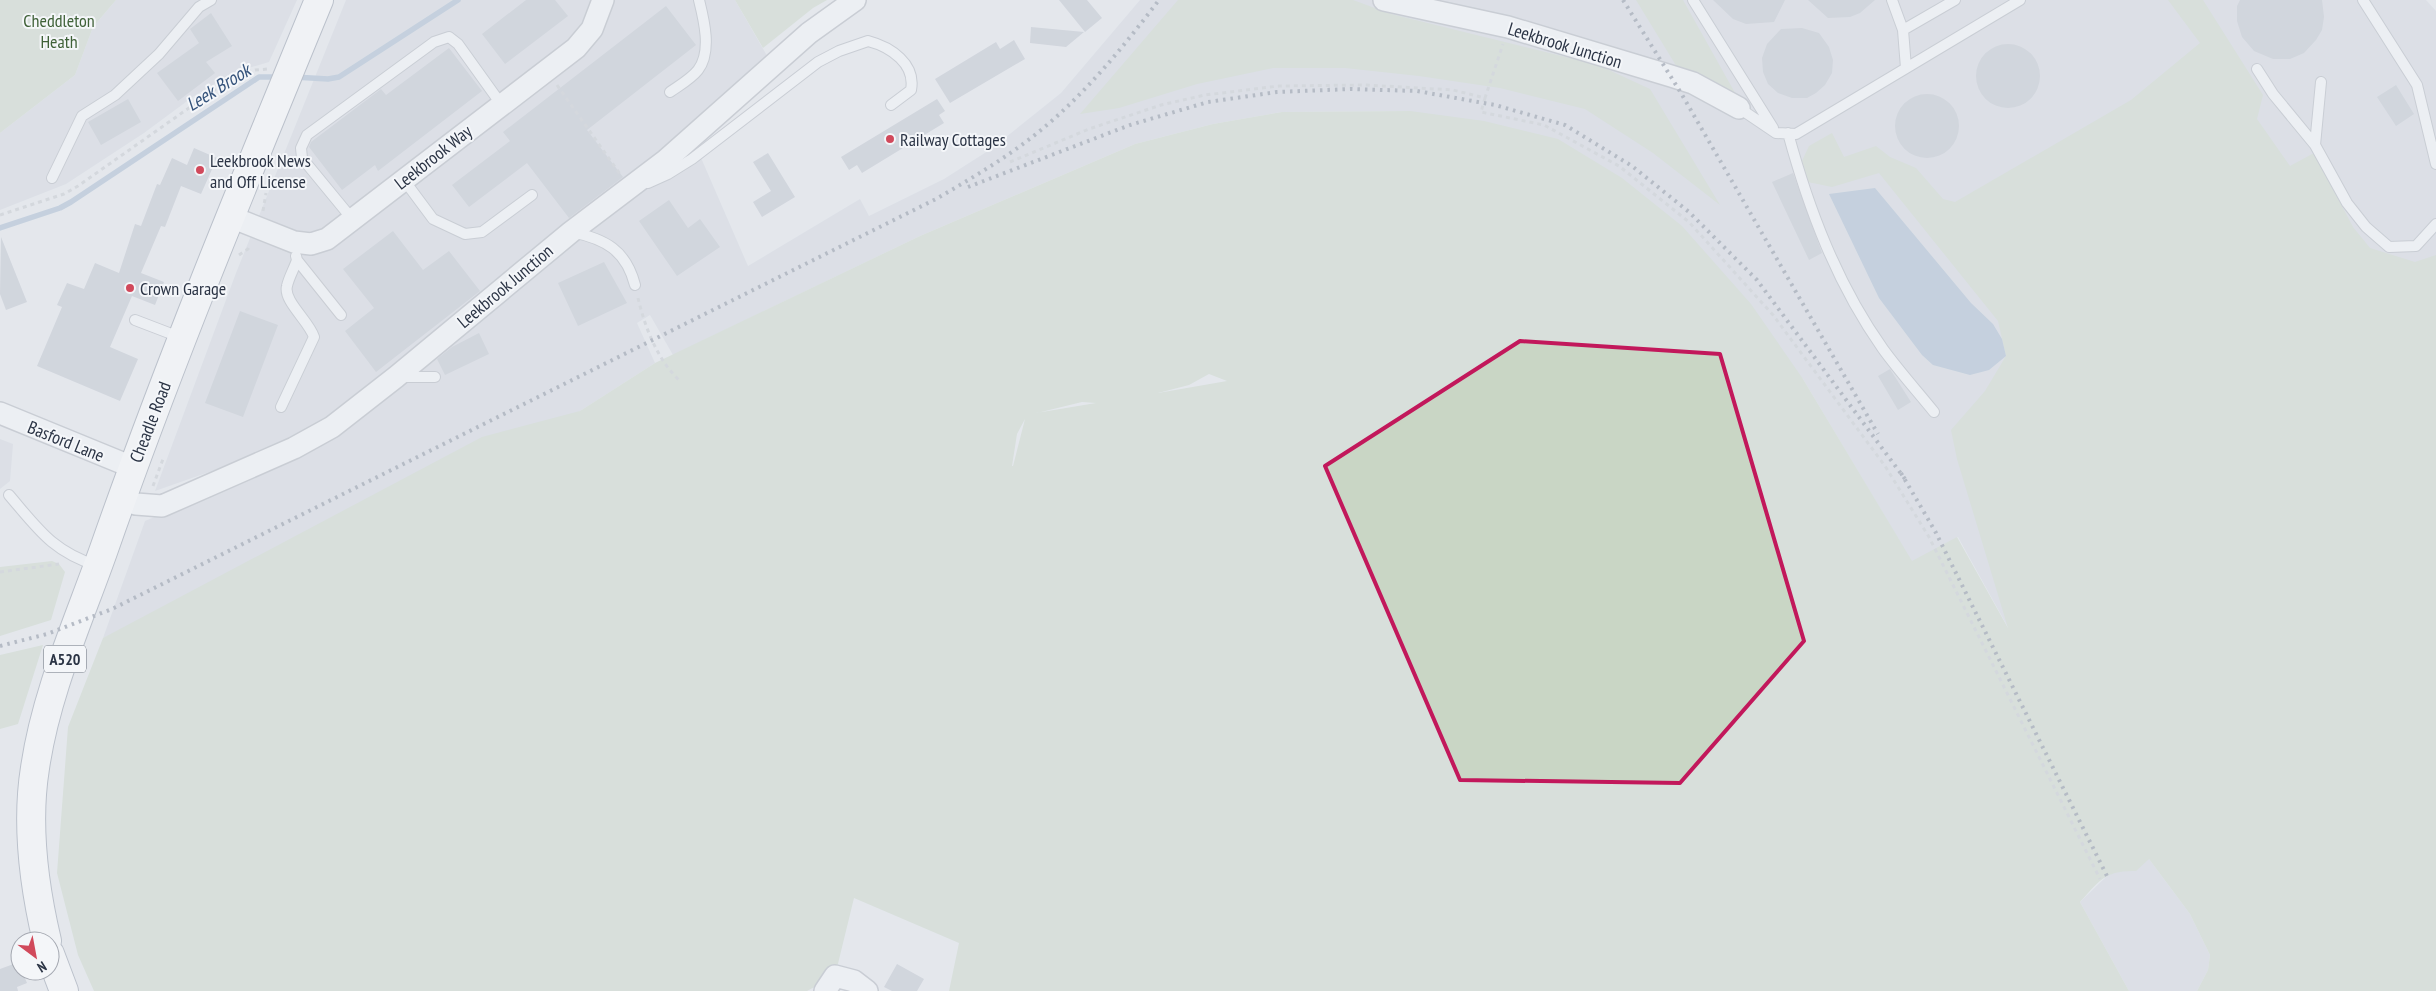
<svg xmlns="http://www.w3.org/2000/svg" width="2436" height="991" font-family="'PT Sans Narrow',sans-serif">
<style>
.built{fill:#d2d6de}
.green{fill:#c9d6c5;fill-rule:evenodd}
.water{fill:#9fb4cc}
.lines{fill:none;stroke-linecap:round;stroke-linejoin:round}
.stream{stroke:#9fb4cc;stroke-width:5.5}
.building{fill:#bbc0ca}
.service-casing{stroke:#a9aeb7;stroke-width:12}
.minor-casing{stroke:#a9aeb7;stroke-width:24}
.trunk-casing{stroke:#8b94a3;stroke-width:30}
.path{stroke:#c2c5cb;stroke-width:3;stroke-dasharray:4 4;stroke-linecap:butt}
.service{stroke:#f7f8fa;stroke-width:10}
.minor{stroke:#f7f8fa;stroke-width:21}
.trunk{stroke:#fff;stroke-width:28}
.rail{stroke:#7d8696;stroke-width:4;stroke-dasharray:2.5 5;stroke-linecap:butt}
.marked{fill:none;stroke:#c2185b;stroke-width:4;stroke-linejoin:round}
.poi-dot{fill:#d1495b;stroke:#f4f6f9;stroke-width:2}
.labels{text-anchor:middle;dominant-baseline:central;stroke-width:4;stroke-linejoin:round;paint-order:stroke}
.shield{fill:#f4f6f9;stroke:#676e7b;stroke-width:1}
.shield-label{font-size:16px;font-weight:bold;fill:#2b3445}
.park-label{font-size:18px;fill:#3f6138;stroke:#f4f6f9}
.street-label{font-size:18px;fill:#2b3445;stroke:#f4f6f9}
.poi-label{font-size:18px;fill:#2b3445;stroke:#f4f6f9;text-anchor:start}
.water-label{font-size:19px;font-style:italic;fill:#34527a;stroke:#f4f6f9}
</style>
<rect width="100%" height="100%" fill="#e4e7ec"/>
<path class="built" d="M116,0H297L269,62L235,72L194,96L144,133L66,184L0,210V133L75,75L93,27Z
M346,0H735L777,73L695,144L748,266L860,199L869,216L944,179L991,149L1061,93L1140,0H2426L2436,11V516L2149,859L2190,914L2210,955L2208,970L2197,991H2129L2080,902L2107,876L2119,870L2136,871L2010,631L1958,537L1912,562L1803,379L1410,111L1282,112L1213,124L1135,144L920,236L673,355L650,315L637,323L655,363L457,490L103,638L145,521L211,493L317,434L155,491L236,273Z
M0,439L13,444L10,481L0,489Z"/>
<path class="green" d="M0,0H116L93,27L75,75L0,133Z
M735,0H827L813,8L763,48Z
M1178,0H1353L1391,14L1598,65L1650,89L1720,205L1653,153L1585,109L1500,88L1419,76L1345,68H1273L1197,84L1119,108L1080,114Z
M1636,0H1683L1739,100L1680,72Z
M2168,0H2203L2263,95L2257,119L2290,166L2314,153L2353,227L2370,248L2415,262L2436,255V991H2197L2208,970L2210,955L2190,914L2149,859L2136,871C2105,870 2099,881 2080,902L2129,991H949L959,943L854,898L835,976L807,991H94L78,955L57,873L68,727L103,638L482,437L580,411L655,363L920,236L1135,144L1213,124L1282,112L1410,111L1484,121L1558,139L1622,178L1682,226L1751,304L1803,379L1912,561L1957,537L2008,628L1957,459L1951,430L1985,391L2006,356L1998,321L1879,173L1832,187L1808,182L1802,161L1809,146L1832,133L1844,157L1876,146L1890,157L1916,168L1943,199L1955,202L2131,100L2200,43ZM1209,374L1227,381L1158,393L1189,385ZM1082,402L1096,403L1036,413H1037ZM1025,419L1013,466H1012L1017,434Z
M52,561L59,564L65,572L51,620L0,636V567Z
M43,645L18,724L0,729V655Z"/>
<path class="water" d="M1875,188L1971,303L1993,324L2002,339L2006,356L1989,370L1970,375L1933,365L1922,355L1879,298L1829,194Z"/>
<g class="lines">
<path class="stream" d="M294,77L328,79L339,77L458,0
M0,228L60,208L71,202L259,77H280"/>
</g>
<path class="building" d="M526,0H555L568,16L505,64L482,34Z
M1059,0H1087L1102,18L1085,32Z
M1713,0H1785L1774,22L1746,24L1733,19Z
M1808,0H1875L1860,13L1850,17L1828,18Z
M2240,0H2322L2324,17L2322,30L2316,40L2304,53L2290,59H2273L2254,51L2242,37L2237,21V6Z
M666,6L696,45L587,130L623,177L569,218L527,163L469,207L452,185L510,141L503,132Z
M211,13L232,46L206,62L215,73L178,101L157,73L199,43L190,29Z
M1031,27L1084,32L1066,47L1030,43Z
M1802,28L1819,33L1829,47L1833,60L1832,73L1825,85L1816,93L1807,98H1792L1778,93L1768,84L1763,72L1762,58L1767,44L1781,29Z
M1014,40L1025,59L950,103L935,79L996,42L1000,49Z
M1976 76a32 32 0 1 1 64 0a32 32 0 1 1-64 0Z
M449,48L482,91L378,171L375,165L342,190L309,147L311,142L381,89L386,95Z
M2396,85L2414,114L2396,126L2377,97Z
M1895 126a32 32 0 1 1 64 0a32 32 0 1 1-64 0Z
M128,99L141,122L101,145L88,122Z
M937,99L945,111L939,115L944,123L862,173L857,165L849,170L841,157Z
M194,148L217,158L201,194L181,186L165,227L161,226L141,273L164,282L155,305L132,296L110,347L138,359L120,401L37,366L62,307L57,305L67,283L84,289L95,263L119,273L135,224L141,226L157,184L160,185L172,158L187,165Z
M768,153L795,197L762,217L753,202L771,191L753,162Z
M1793,173L1822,253L1809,260L1772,182Z
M669,200L688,228L700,219L720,247L677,276L639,221Z
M393,231L423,270L449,251L480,291L376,372L345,331L374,308L343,269Z
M1,237L27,302L6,310L0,294Z
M604,262L627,303L578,326L558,283Z
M240,311L278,325L243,417L205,403Z
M479,333L489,354L445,375L437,359L452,347Z
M1890,369L1911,402L1898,410L1878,376Z
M19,962L20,971H22L27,983L17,987L18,991H0V969Z
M897,964L924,979L917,991H892L884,987Z"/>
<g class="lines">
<g class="service-casing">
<path id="service" d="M1693,0L1773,128
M1892,0L1903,30L1906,68
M2363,0L2417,85L2436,164
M1903,30L1955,0
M2257,69L2273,94L2315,145L2347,203L2366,227L2389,247L2416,246L2436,224
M670,92C680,85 691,79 698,70C712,52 704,20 699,0
M1739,108L1776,133L1796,134L2020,0
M1788,133C1809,210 1837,284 1883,349C1899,371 1917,391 1934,412
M2315,145L2321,82
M52,178L82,116L115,95L159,54L199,7L211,0
M404,180L433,219L465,234L482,232L532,195
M648,183L668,174L692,159L818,62L839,51L868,41C891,47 916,64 911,90L891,105
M353,220L302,158L301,148L307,135L434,42L449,37L458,44L501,104
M572,232C605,239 626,250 635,285
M296,256L297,260L341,315
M135,320L182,338
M400,377H435
M281,407L314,337C309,321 283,301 287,286C289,277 294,269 297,260
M9,495C38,529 53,552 98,566"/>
</g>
<g class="minor-casing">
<path id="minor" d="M1384,0L1508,27L1671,76L1693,83L1739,108
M231,217L294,242L311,244L327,239L576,48L592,29L603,0
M0,413L132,467
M121,499L136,504L162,506L294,448L332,427L396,377L571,232L666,160L809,33L855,0
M825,991L835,976L854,981L867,991"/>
</g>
<g class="trunk-casing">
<path id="trunk" d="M47,941C34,886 26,824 35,768C46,692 79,620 104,549C169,363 244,182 319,0
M50,954L64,991"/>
</g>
<path class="path" d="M557,85L620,174
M1485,98L1481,112L1544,125L1619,166L1689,222L1773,315L1885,466L1929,537L2100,879
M1010,162L1089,129L1161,105L1205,95L1279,86L1366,85L1453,90L1485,98L1503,44
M263,211L266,193
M0,215L64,194L78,186L233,77L255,70L268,69
M239,255L248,249L250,245
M638,298C645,328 658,361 681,382
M153,486L163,459
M0,572L59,564"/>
<use href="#service" class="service"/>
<use href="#minor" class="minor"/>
<use href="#trunk" class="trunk"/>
<path class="rail" d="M1623,0L1681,93L1878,434
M968,187L1130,125L1208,102L1277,92L1351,89L1417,91L1495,105L1565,125L1632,166L1689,212L1757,280L1905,479
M1901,473L1935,531L2107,876
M0,646L47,634L112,609L936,199C972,178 1008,157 1041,130C1086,93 1124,46 1159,0"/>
</g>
<path d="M0 0H2436V991H0ZM1520,341L1720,354L1804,641L1680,783L1460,780L1325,466Z" fill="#e4e7ec" fill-opacity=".55" fill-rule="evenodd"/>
<path class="marked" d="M1520,341L1720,354L1804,641L1680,783L1460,780L1325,466Z"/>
<g class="poi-dot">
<circle cx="890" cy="139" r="5"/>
<circle cx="200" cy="170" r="5"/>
<circle cx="130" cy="288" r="5"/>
</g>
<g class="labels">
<rect class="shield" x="44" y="645.5" width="42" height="27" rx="4"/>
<g class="shield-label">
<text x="65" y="659">A520</text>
</g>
<g class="park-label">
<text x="59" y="20">Cheddleton<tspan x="59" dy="21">Heath</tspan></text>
</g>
<g class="street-label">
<text transform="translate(1565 45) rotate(17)">Leekbrook Junction</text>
<text transform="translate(433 157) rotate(-38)">Leekbrook Way</text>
<text transform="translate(505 286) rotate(-40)">Leekbrook Junction</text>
<text transform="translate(150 422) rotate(-69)">Cheadle Road</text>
<text transform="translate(66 441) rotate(22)">Basford Lane</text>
</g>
<g class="poi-label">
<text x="900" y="139">Railway Cottages</text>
<text x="210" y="160">Leekbrook News<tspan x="210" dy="21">and Off License</tspan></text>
<text x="140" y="288">Crown Garage</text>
</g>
<g class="water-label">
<text transform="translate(218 87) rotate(-32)">Leek Brook</text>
</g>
</g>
<g transform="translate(35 956) rotate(148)"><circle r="24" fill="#f4f6f9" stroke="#a4a8b1"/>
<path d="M0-4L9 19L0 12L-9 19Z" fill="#d1495b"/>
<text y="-8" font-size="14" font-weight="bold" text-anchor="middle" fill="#2b3445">N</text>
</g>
</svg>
